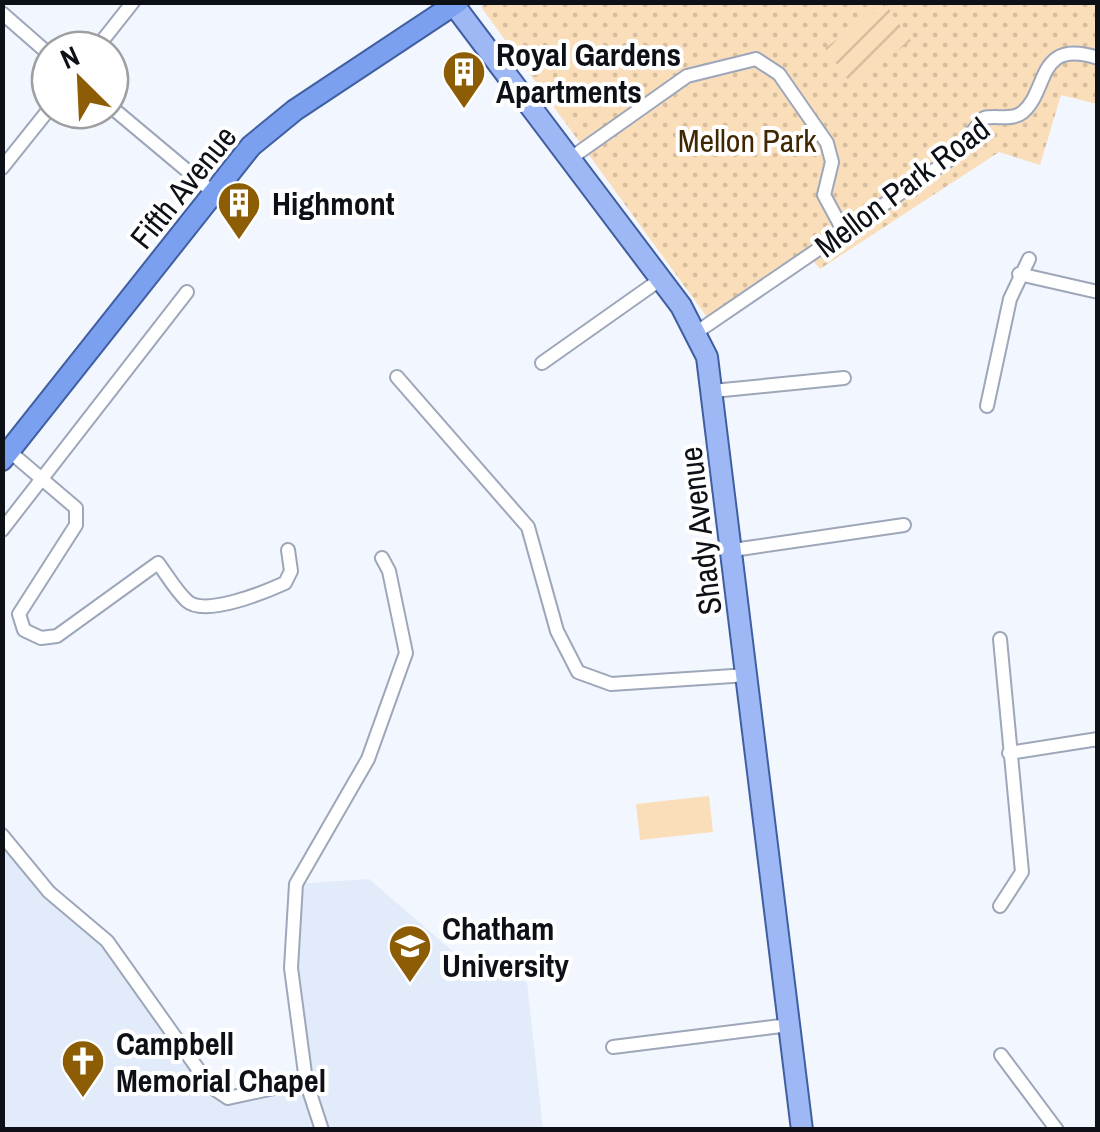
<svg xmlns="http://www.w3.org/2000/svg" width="1100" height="1132" font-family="'Archivo Narrow',sans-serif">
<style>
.built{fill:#e2ebf9}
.grass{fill:#faddb9}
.park{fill:url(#park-dots)}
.garden{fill:url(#garden-furrows)}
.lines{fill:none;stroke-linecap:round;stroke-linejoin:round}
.minor-casing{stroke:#9da7b9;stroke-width:16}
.primary-casing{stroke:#405fa1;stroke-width:24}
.trunk-casing{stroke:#405fa1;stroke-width:24}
.minor{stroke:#fff;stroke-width:12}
.primary{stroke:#9db8f4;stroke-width:20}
.trunk{stroke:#7ca0f0;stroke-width:20}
.labels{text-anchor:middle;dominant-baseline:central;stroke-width:8;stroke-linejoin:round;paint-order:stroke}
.poi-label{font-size:32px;font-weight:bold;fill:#0d1017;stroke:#fff;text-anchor:start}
.park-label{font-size:32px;fill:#3f2701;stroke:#fff}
.street-label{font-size:32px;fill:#0d1017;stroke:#fff}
</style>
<defs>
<pattern id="park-dots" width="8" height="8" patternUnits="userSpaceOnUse" patternTransform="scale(2.5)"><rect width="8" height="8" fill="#faddb9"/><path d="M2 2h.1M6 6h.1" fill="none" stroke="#d5bd9e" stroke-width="1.8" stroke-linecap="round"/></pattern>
<pattern id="garden-furrows" width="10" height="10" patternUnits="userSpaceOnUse" patternTransform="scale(2.5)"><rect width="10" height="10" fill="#faddb9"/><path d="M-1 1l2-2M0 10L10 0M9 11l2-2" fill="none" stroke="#d5bd9e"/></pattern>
</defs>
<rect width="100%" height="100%" fill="#f2f6fe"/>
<path class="built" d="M2,835L49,892L107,941L210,1086L228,1098L306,1081L291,968L296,884L369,879L464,961L527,982L543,1129H3Z"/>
<path class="grass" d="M709,796L713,832L640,840L636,804Z"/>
<path class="park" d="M487,2L1097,3V104L1061,95L1040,165L999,152L820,269L813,261L715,328L481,7Z"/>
<path class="garden" d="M886,5L911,41L851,84L825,48Z"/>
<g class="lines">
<g class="minor-casing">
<path id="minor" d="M2,13L50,55
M95,50L133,2
M110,106L215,194
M571,158L687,76L756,59L779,74L827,143L832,162L824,195L844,232
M2,168L50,108
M1019,274L1098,292
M697,332L949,160L984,118C997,115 1012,121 1023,112C1049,90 1036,38 1098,58
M542,363L661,279
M397,377L528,527L557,631L578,672L611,684L748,675
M713,391L844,378
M987,406L1010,299L1029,259
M9,451L76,508V525L19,614L24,630L41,638L57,636L158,563C167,575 176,591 187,601C205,617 265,592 285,583L291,571L288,550
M2,530L187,292
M733,550L904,525
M1000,639L1022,872L1000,906
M1009,753L1098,739
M2,835L49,892L107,941L210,1086L228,1098L306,1081L322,1130
M613,1047L789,1025
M1001,1055L1057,1130
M306,1081L291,968L296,884L368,759L406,653L389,571L382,558"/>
</g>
<g class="primary-casing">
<path id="primary" d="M454,5L681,306L707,357L802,1130"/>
</g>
<g class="trunk-casing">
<path id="trunk" d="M2,460L251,146L295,110L458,2"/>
</g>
<use href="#minor" class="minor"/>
<use href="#primary" class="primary"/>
<use href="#trunk" class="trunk"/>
</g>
<defs>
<g id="building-pin" transform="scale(2.25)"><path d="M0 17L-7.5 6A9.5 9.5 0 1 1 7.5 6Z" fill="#8d5d06" stroke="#fff"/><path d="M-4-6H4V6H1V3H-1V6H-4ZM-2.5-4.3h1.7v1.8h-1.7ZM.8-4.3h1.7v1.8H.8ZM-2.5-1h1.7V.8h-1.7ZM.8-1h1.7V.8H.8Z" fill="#fff"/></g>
<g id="university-pin" transform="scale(2.25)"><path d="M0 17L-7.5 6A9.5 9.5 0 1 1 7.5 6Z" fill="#8d5d06" stroke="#fff"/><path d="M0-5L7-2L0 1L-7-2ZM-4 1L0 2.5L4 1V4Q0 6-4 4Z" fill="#fff"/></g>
<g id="church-pin" transform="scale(2.25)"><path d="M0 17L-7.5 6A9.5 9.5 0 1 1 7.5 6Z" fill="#8d5d06" stroke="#fff"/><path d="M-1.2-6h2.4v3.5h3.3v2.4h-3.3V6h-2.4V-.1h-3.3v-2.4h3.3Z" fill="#fff"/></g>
</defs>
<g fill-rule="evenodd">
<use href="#building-pin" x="464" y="72"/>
<use href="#building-pin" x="239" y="203"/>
<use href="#university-pin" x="410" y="946"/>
<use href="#church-pin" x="83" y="1061"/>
</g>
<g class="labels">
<g class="poi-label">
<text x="496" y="54">Royal Gardens<tspan x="496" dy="37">Apartments</tspan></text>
<text x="272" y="203">Highmont</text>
<text x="442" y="928">Chatham<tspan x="442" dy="37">University</tspan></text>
<text x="116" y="1043">Campbell<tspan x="116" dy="37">Memorial Chapel</tspan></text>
</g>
<g class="park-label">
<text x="747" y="140">Mellon Park</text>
</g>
<g class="street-label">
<text transform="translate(183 187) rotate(-51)">Fifth Avenue</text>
<text transform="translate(902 187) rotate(-37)">Mellon Park Road</text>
<text transform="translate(700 531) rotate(-97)">Shady Avenue</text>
</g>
</g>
<rect width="1100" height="1132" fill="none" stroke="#0d1017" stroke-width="10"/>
<g transform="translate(80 80) rotate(336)"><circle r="48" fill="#ffffff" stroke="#9e9fa2" stroke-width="2.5"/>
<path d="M0-8L18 38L0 25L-18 38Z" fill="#8d5d06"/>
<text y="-15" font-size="28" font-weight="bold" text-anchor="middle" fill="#0d1017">N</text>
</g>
</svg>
